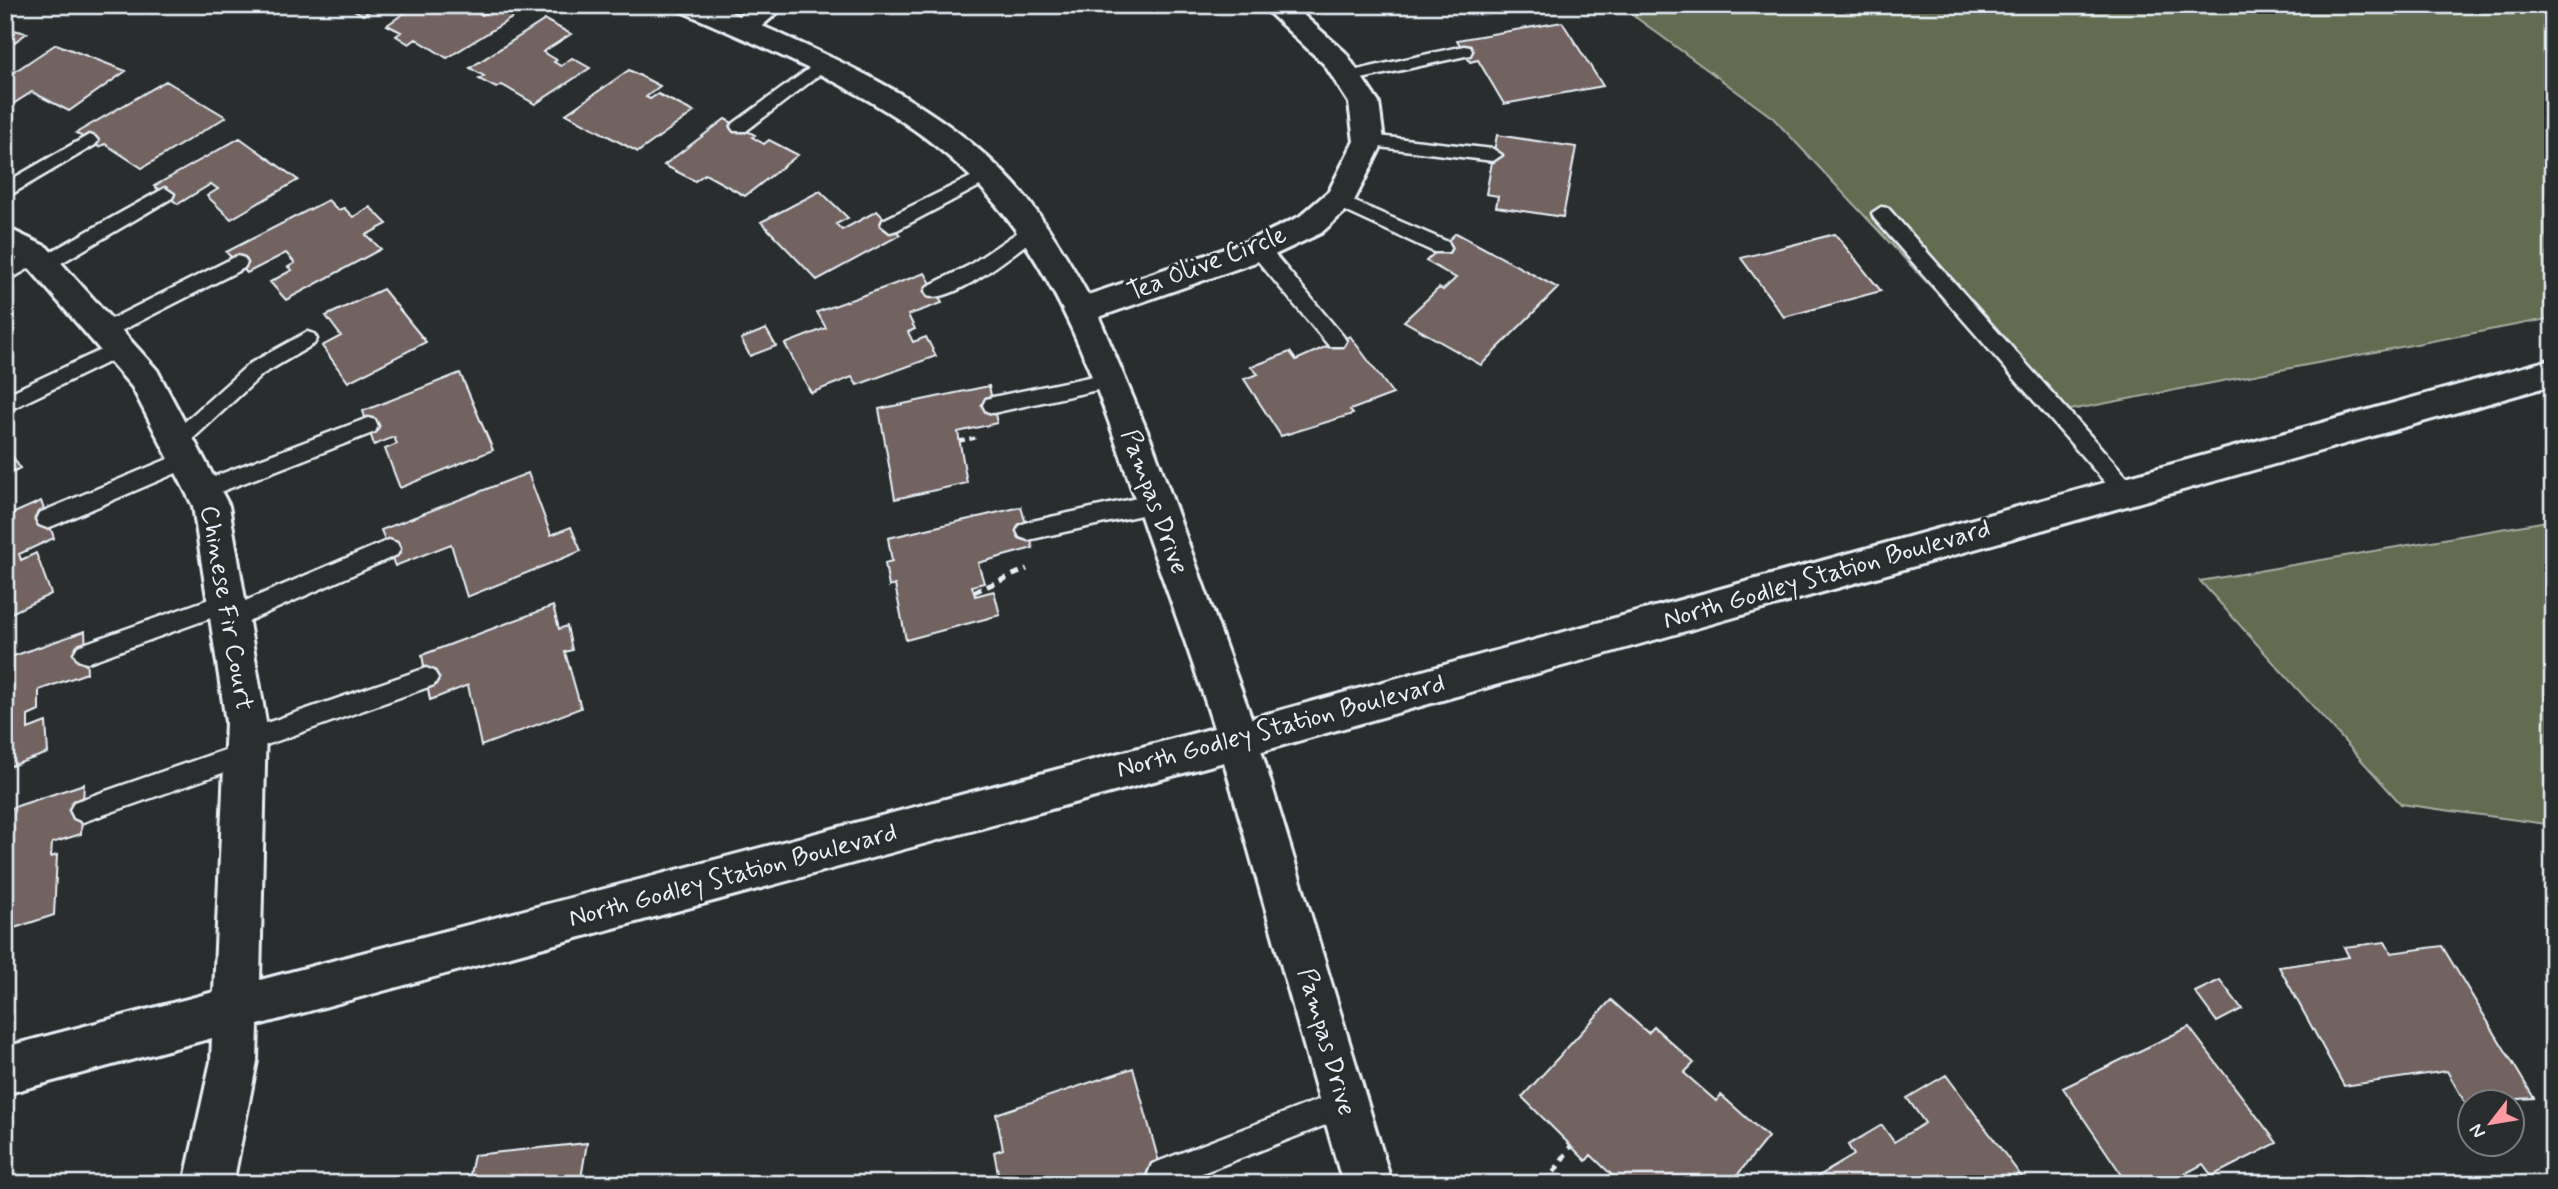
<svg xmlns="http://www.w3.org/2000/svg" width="2558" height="1189" font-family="Mynerve,sans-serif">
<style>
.green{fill:#646c51;stroke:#a6aea4;stroke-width:2}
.building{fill:#726361;stroke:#e8f1f8;stroke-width:2}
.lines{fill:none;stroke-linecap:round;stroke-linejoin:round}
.service-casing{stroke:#e8f1f8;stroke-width:5}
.minor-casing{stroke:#e8f1f8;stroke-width:6}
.tertiary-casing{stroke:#e8f1f8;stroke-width:6}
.path-far1{stroke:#e8f1f8;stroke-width:3.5;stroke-dasharray:6 4.5;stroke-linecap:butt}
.path{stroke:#e8f1f8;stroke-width:5;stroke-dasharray:8 6;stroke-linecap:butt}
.service{fill:#2a2d2e;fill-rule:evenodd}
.minor{fill:#2a2d2e;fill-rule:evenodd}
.tertiary{fill:#2a2d2e;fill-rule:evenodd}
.labels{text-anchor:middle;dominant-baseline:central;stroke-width:6;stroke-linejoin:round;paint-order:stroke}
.street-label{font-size:26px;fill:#e8f1f8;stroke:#2a2d2e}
</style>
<rect width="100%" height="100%" fill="#2a2d2e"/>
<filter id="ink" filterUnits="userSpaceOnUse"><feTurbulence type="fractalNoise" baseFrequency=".0143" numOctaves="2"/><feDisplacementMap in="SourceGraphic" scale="14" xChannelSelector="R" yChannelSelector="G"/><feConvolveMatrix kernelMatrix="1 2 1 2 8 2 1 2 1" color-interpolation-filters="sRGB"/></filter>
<g filter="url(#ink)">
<path class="green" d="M1619,5H2553V318L2050,414L1773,118Z
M2553,520V825L2401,804L2200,581Z"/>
<path class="building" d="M345,5H379L363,15Z
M416,5H466L462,8L482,15L497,6L515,16L447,58L416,39L409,44L396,36L401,32L387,25Z
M545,20L571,34L543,52L557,60L554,62L561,66L572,58L590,68L535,104L502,85L496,88L479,79L484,76L470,68Z
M1562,22L1603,86L1504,104L1478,60L1470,62L1457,40Z
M5,28L27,33L5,49Z
M56,44L126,71L69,111L32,92L5,109V78Z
M629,70L660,86L646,97L650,99L658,94L694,112L638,152L566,114Z
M166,81L226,117L142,168L105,144L99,147L76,133Z
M725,119L755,135L752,137L764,144L769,140L798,155L745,196L705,174L695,181L664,165Z
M1497,135L1576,147L1563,217L1496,207L1498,196L1486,194Z
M240,138L298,180L231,219L207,196L218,189L211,184L178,204L154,186Z
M820,191L848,218L836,224L842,230L877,211L900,235L817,280L761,222Z
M328,200L338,210L344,208L353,217L370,207L387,224L366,235L381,249L286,300L270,282L292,270L288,267L295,263L286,253L247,273L226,252Z
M1456,233L1558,288L1481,365L1404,321L1439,288L1443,290L1456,278L1426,261Z
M1835,234L1881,291L1784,317L1741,258Z
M925,273L942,303L908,315L915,329L908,332L913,342L926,337L936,356L857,385L852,377L811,393L785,344L826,328L817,312Z
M383,289L426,342L348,382L322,346L341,336L326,316Z
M766,329L776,346L750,356L741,339Z
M1350,336L1393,394L1350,410L1353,414L1281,436L1244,379L1258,374L1251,367L1290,352L1296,360Z
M460,373L493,450L400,488L385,449L397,444L394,437L374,445L363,411Z
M989,386L997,423L958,432L967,483L895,499L879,409Z
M7,447L20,468L5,476V448Z
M528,473L551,535L571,527L581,551L467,597L451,544L395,566L381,530Z
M41,501L54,538L19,554L21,560L36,553L51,594L5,616V517Z
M1021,507L1033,548L978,563L984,583L972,586L975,596L994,591L1000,615L906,640L895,585L889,587L885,563L892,561L888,538Z
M553,606L559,629L567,626L572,650L565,652L581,708L481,746L468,685L430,700L422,655Z
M85,631L87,673L39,690V711L28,716V729L46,722L48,753L5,768V659Z
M84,784L81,834L52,843L51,857L57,855L54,915L5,931V810Z
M2385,942L2391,953L2442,946L2534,1098L2470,1102V1107L2468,1108L2447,1071L2344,1086L2279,967L2349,957L2344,947Z
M2220,980L2242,1009L2217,1022L2195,992Z
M1611,1000L1648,1033L1654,1027L1694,1063L1684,1073L1716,1101L1721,1095L1768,1137L1730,1184H1612L1616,1179L1591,1155L1586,1161L1522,1097Z
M2189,1027L2277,1143L2212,1176L2203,1164L2166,1184H2151L2148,1180L2128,1184L2063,1088Z
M1133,1068L1165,1184H1000L994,1152L1003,1149L996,1114Z
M1946,1075L2027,1184H1815L1812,1180L1854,1155L1848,1145L1882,1125L1894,1142L1925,1123L1907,1098Z
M587,1143L580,1184H468L474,1155Z"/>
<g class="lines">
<g class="service-casing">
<path id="service" d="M1288,5H1311L1290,17H1278V9Z
M1464,46L1470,47L1472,51L1470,55L1348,82L1339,77L1348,72Z
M821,60L827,61L830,65L827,69L746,131H734L731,127L734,123Z
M89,135L95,137L98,141L95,145L5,198V183Z
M1369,135L1493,149L1502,155L1493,161L1363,145L1360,141Z
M987,169L996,175L993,179L897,230L890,232L881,225L883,220Z
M165,188L174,194L172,198L51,269L44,271L35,265L5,282V266L36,248L45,255Z
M1337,194L1448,242L1451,247L1448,252H1434L1330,204L1328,200Z
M1881,207L1888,208L2134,485L2137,491L2134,497L2126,500L2118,497L1874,218L1872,213Z
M1034,221L1043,228L1041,233C1019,249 954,304 928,296L925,291L928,286L968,266Z
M1259,242L1266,244L1343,336L1346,341L1343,346H1329L1252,254L1249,249Z
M237,256L244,258L247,263L244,268L111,336H97L94,331L97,326Z
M307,332L314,334L317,339L314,344L263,374L184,447H170L166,441L170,435L249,364Z
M118,342L125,344L128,349L125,354L5,412V395Z
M1108,373L1115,376L1118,381L1115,386L993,413L986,411L983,405L986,399L993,397Z
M368,418L375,420L378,426L375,432L202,499L194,496L191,490L194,484Z
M187,451L195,453L198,459L195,465L55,525L47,528L39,525L36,519L39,513Z
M1155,494L1163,497L1166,503L1163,509L1155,512L1028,540L1020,537L1017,531L1020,525L1028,522Z
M389,540L397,543L400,549L397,555L237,626L229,629L221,626L219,615L86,663L78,660L74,653L78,646L226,593L234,596L236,605Z
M426,668L434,671L438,678L434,685L255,749L257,754L254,762L83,822L74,818L70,810L74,802L236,746L234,741L237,733Z
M1344,1090L1354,1094L1358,1104L1354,1114L1174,1184H1152L1148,1174L1152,1164Z"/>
</g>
<g class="minor-casing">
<path id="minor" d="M677,5H715L739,16L753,5H786L762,26C858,68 961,116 1028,200C1051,230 1070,262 1088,295L1248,241L1299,217L1329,191L1354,141L1349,103L1324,64L1261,5H1292L1345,52L1379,103L1384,141L1352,205L1321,233L1270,257L1099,317L1152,443L1251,717L1392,1184H1343L1224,762L258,1025L257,1061L233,1184H184L211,1061L212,1038L5,1094V1047L214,992L226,722L193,506L132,387L25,263L5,252V227L47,247L157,370L229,506L266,722L260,980L1214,728C1193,660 1168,594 1145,528C1104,406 1065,273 973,179C894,99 782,56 681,11Z"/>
</g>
<g class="tertiary-casing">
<path id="tertiary" d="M2553,359V385L1238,758L1223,753L1217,740L1223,727L1238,722Z"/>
</g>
<path class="path-far1" d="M959,441L976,438"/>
<path class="path" d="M974,592L1027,569
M1546,1184L1571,1146"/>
<use href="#service" class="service"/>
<use href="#minor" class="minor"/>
<use href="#tertiary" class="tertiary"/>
</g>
</g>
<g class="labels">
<g class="street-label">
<text transform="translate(1207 264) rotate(-21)">Tea Olive Circle</text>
<text transform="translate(1154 502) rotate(70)">Pampas Drive</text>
<text transform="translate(1827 575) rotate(-16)">North Godley Station Boulevard</text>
<text transform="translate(226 608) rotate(80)">Chinese Fir Court</text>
<text transform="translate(1281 727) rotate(-15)">North Godley Station Boulevard</text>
<text transform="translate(733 876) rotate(-15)">North Godley Station Boulevard</text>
<text transform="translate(1326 1042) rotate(74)">Pampas Drive</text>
</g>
</g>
<rect width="2558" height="1189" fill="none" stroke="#2a2d2e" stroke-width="28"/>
<rect x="14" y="14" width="2530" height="1161" fill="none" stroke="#e8f1f8" stroke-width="2.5" filter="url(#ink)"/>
<g transform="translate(2491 1123) rotate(239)"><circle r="33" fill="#2a2d2e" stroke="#767b7f" stroke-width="2"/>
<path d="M0-5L12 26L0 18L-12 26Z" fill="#ff9aa2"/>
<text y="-10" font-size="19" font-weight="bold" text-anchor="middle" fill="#e8f1f8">N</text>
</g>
</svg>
